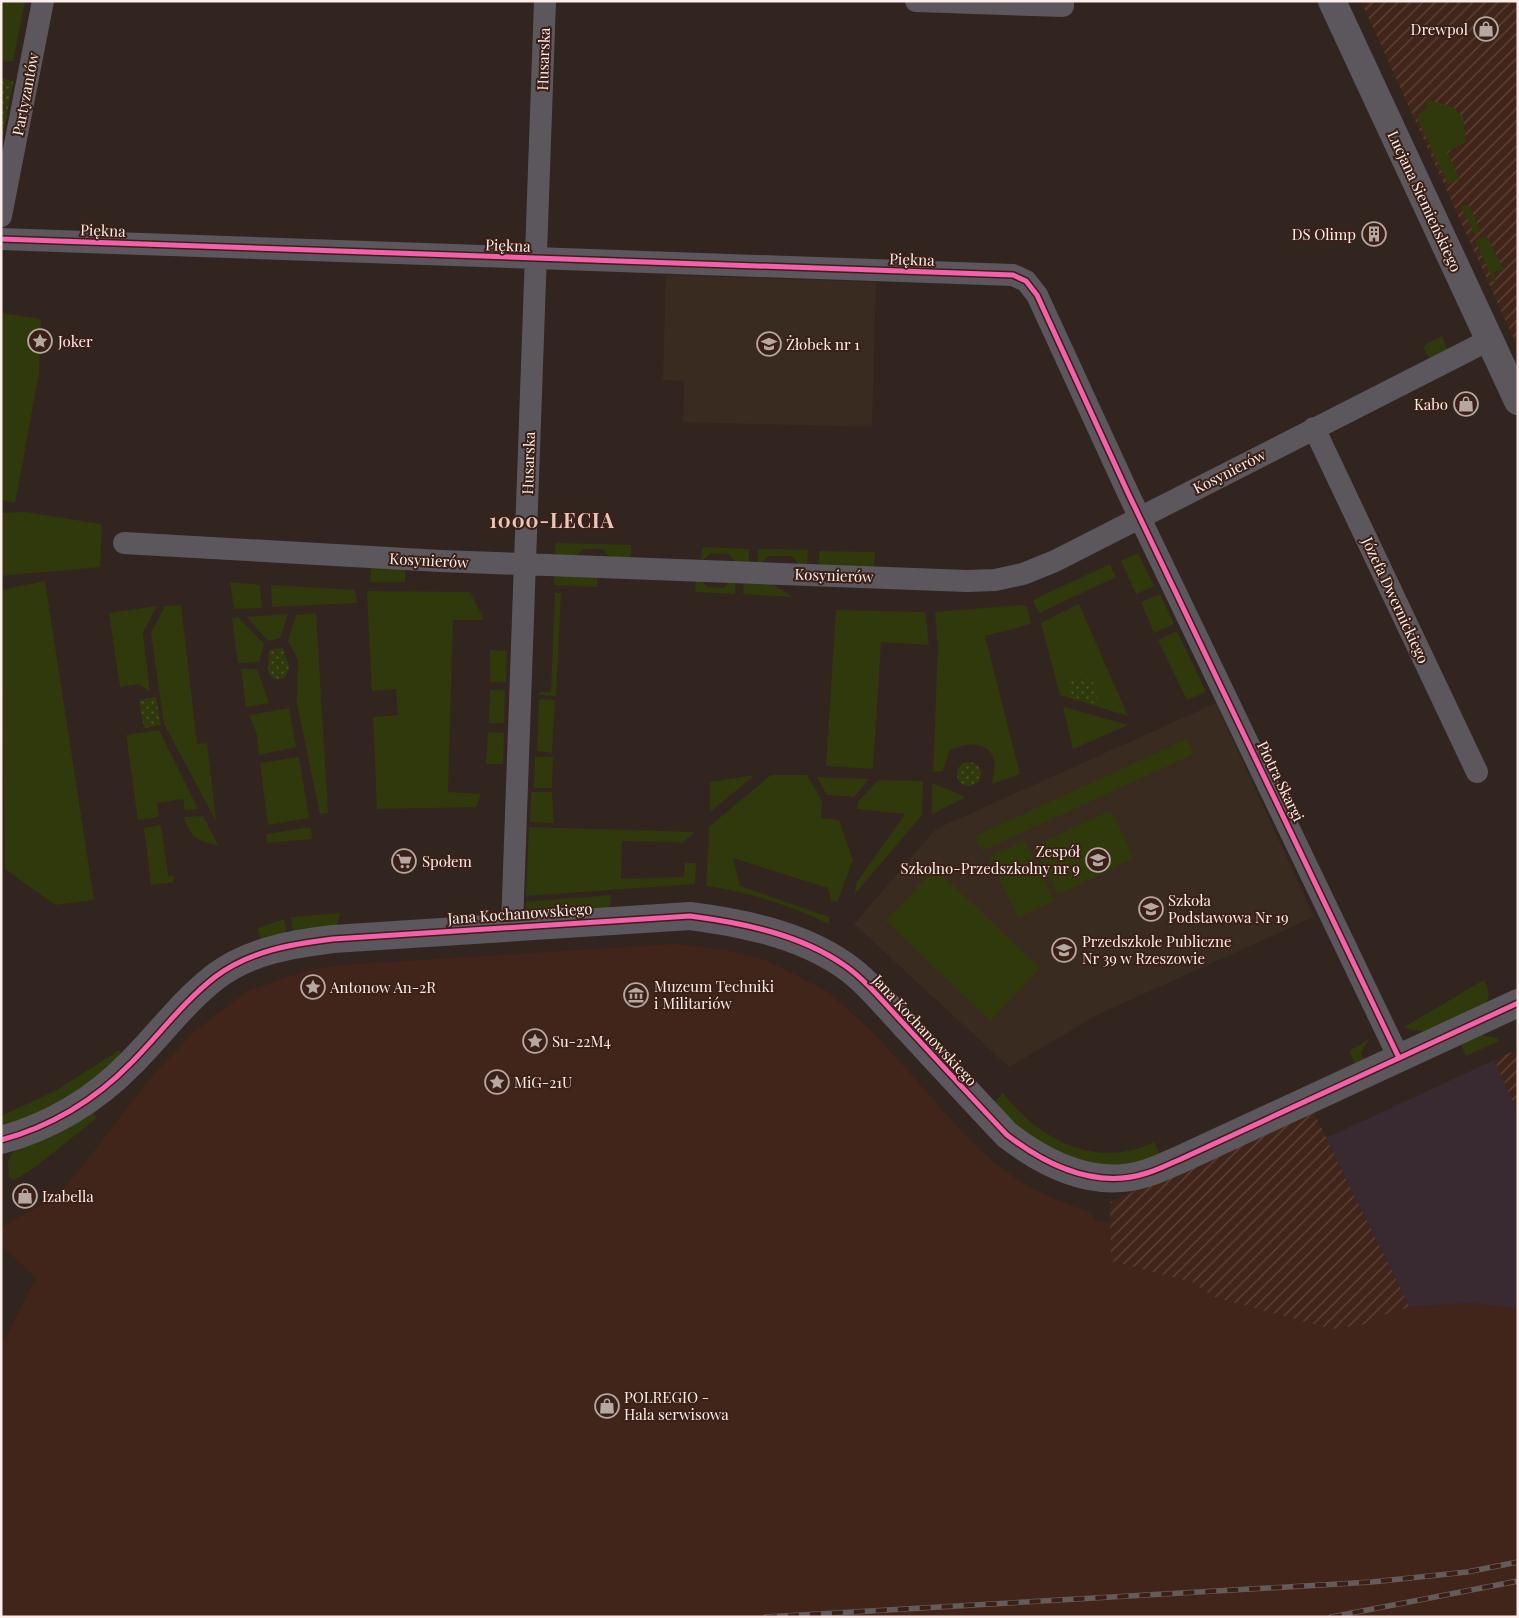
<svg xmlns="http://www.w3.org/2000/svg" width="1519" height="1618" font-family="'Playfair Display',serif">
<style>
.built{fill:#42251a}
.industrial{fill:url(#industrial-furrows)}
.education{fill:#3a2b20}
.medical{fill:#392931}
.green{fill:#30390c}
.park{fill:url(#park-dots)}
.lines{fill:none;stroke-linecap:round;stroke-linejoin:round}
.minor{stroke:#5c575d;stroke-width:22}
.tertiary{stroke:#5c575d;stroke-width:28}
.rail-casing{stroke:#645b5b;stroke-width:5.5}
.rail{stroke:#3a2017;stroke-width:4;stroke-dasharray:11;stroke-linecap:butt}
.cycleway-casing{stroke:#3a2017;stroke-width:8}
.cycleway{stroke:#f560ab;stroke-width:5}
.labels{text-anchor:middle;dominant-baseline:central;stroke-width:4;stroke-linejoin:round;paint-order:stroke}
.poi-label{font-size:15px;fill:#fdeee9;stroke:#3a2017;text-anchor:start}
.street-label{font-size:15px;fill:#fdeee9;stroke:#3a2017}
.district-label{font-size:20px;font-weight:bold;letter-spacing:1px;fill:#e9c7ba;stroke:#3a2017}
</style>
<defs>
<pattern id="industrial-furrows" width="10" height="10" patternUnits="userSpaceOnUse" patternTransform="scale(1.25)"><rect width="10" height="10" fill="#42251a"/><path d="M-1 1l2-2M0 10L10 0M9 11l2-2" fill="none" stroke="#5e453b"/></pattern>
<pattern id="park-dots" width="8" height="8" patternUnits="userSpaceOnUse" patternTransform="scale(1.25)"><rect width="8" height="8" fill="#30390c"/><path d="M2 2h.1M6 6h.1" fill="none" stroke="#4f562f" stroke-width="1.8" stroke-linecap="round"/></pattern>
</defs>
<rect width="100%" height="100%" fill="#32241f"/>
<path class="built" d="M675,944L727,950L768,961L825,990L872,1031L967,1137L999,1167L1032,1189L1092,1214L1095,1220L1110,1223L1111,1261L1192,1282L1214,1297L1332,1329L1376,1323L1379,1316L1410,1307L1471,1303L1518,1309V1617H1V1339L7,1336L30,1289L38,1280L1,1245V1227L48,1201L68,1184L153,1075L195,1031L248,991L309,970L342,965Z"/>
<path class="industrial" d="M1361,1H1518V348L1376,34Z
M1514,1051L1518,1060V1113L1494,1060Z
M1313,1111L1410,1307L1380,1316L1376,1323L1332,1329L1214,1297L1192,1282L1111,1261L1110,1202Z"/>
<path class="education" d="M666,275L876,282L872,427L683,422L684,381L663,380Z
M1216,703L1314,917L1099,1014L1009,1067L854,924L936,829Z"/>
<path class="medical" d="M1494,1060L1518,1113V1309L1471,1303L1410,1307L1326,1138Z"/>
<path class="green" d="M1,1H25L13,61L1,62Z
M1426,99L1453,107L1463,117L1466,142L1447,152L1460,179L1448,184L1418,120V114L1427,109Z
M1468,204L1481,231L1475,235L1461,207Z
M1487,236L1503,269L1493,273L1497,283L1495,284L1475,241Z
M1,313L41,319L39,373L15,503L1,500Z
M1442,336L1447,349L1431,357L1428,356L1423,346Z
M26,512L100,524L102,527L100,567L1,576V513Z
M556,543L631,545V558H611L602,549H583L575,557L555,554Z
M702,547L749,549V563L735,562L729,554L711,553L701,561Z
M758,549L808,550L807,565L798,564L792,556H769L761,563H758Z
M819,551L875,552L874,567L819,565Z
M1138,553L1154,586L1136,594L1121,561Z
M1110,564L1116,577L1039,613L1033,600Z
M371,567L405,569V582H370Z
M554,575L597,576V587L554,585Z
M696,579H700L707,587L724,588L731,580L735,581V594L695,592Z
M45,581L94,900L55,905L5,869L1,590Z
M744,581H767L793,597L743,594Z
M230,582L260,585L262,608L234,609Z
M271,585L355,590L357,603L272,607Z
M367,591L470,592L484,620H453L448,792L481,794L476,807L377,809L373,717L398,715L396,689L372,691Z
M555,593H561L556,696L539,695V692H551Z
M1160,594L1174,624L1154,633L1141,602Z
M1079,604L1128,716L1060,695L1041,623Z
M181,605L197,744L207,743L216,821L164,724L151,633L165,606Z
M1020,605L1027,607L1031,624L985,636L1020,774L992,784C993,777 996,767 994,760C989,739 963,743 949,751L943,771L933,772L938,647L935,612Z
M157,606L143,633L150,692L139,684L120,687L109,613Z
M836,610L925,612L929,645L881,642L873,769L826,766Z
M316,613L328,813L320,814L297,704L298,660L288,641L296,615Z
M288,614L280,638L268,641L247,617Z
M238,617L264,644L259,662L238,663L232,618Z
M1177,631L1206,692L1187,700L1158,640Z
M490,650L507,651L506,682H490Z
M241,669H257L269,703L246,707Z
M490,690H505L504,723H489Z
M539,699L555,700L552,753L537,751Z
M1063,707H1064L1128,725L1073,749Z
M289,708L296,747L259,755L257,735L249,715Z
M159,730L198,809L185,810L183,799L157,803L159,817L138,820L126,735Z
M488,732L504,733L503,764H486Z
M1187,739L1194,754L982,851L975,836Z
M299,757L309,818L268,825L260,763Z
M535,757H553L552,788H534Z
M755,775L710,812V782Z
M771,775H807L822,801L821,818L839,820L853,860L837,902L831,901L828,888L733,858L740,886L829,917V924C789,905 750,892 706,886L709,827Z
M817,777L869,779L854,797L827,795Z
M878,780L923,781L922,815L854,895L857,882L905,814L857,809L858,802Z
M932,783L966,797L932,814Z
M531,792H552L554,823L530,822Z
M1111,810L1134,858L1058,895L1034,846Z
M203,816L218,845C200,843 189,836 184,817Z
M161,825L168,876L173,875L174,882L151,885L144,828Z
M311,827L312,839L267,843L266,834Z
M529,827L695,832L681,844L678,842L622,841L621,879L684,877L685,863H696L695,884L526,896Z
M1024,840L1054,901L1018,918L989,858Z
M935,868L1040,968L990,1021L885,921Z
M611,895L610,906L608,909L538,914L526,908V902Z
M340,913L337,926L293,933L291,917Z
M284,919L287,934L261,942L258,928Z
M1484,980C1488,987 1491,996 1486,1002C1480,1009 1432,1031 1422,1031C1415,1031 1410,1029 1404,1027Z
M1481,1035L1497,1038L1499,1041L1466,1056L1460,1042Z
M1369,1039L1361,1053L1364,1060L1356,1066L1349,1051Z
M119,1050L122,1056L68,1099L1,1130V1116L57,1090Z
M1003,1093C1039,1140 1098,1170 1154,1142L1161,1156L1141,1163L1091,1166L1027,1137L993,1104Z
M92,1109L97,1118L35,1167L15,1180L9,1178L8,1161L15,1148Z"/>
<path class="park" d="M1,77L13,82L1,145Z
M283,648C285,663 295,664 283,679H274L268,672L269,650Z
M1084,676L1095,684L1098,705L1069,695L1070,682Z
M156,697L161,725L144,728L139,700Z
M957 774a12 12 0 1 1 24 0a12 12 0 1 1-24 0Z"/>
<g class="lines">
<path class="minor" d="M916,1L1063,6V1
M1,216L43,1
M1,239L1013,275L1026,281L1037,295L1128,493L1399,1058
M1314,428L1477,772
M124,543L441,561L967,581L995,580L1023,574L1055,561L1489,340
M512,926L545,1"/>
<path class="tertiary" d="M1332,1L1518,401
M1,1140C50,1127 95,1100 130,1064C159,1035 183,1002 215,977C249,951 292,944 333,939L690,916C743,923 799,934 844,965C866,980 885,1004 903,1023C938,1061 972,1098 1007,1135C1046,1165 1095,1190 1147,1173C1158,1170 1169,1164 1179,1160L1518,1003"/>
<g class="rail-casing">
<path id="rail" d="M766,1617L1372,1582L1467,1572L1518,1562
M1331,1617L1518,1581"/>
</g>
<use href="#rail" class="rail"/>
<g class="cycleway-casing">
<path id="cycleway" d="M1,239L1013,275L1026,281L1037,295L1128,493L1399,1058
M1,1140C50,1127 95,1100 130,1064C159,1035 183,1002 215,977C249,951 292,944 333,939L690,916C743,923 799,934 844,965C866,980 885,1004 903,1023C938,1061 972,1098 1007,1135C1046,1165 1095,1190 1147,1173C1158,1170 1169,1164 1179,1160L1518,1003"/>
</g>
<use href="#cycleway" class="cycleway"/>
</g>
<defs>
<g id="shop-ring" transform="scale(1.25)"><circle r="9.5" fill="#3a2017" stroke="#b6a7a2" stroke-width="1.5"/><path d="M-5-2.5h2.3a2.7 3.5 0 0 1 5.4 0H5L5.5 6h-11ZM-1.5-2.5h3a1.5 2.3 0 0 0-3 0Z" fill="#b6a7a2"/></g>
<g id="building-ring" transform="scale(1.25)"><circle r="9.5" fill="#3a2017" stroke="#b6a7a2" stroke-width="1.5"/><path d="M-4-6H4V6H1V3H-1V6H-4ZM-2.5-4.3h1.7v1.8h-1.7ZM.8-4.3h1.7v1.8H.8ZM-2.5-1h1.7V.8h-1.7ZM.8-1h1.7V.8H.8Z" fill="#b6a7a2"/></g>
<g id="sight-ring" transform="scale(1.25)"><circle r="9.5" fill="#3a2017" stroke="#b6a7a2" stroke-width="1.5"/><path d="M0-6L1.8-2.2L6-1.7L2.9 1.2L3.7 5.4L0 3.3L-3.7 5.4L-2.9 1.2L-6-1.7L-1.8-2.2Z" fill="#b6a7a2"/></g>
<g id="school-ring" transform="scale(1.25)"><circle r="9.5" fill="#3a2017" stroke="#b6a7a2" stroke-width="1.5"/><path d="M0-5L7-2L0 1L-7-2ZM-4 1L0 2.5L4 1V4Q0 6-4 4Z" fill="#b6a7a2"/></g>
<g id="supermarket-ring" transform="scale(1.25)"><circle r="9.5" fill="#3a2017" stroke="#b6a7a2" stroke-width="1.5"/><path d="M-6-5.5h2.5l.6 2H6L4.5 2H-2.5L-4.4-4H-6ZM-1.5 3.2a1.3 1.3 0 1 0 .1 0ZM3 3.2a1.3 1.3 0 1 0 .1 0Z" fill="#b6a7a2"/></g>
<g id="museum-ring" transform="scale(1.25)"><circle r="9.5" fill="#3a2017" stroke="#b6a7a2" stroke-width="1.5"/><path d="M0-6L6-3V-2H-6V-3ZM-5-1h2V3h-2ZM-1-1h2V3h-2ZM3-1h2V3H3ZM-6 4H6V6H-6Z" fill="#b6a7a2"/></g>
</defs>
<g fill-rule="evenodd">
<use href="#shop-ring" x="1486" y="29"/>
<use href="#building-ring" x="1374" y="234"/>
<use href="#sight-ring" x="40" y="341"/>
<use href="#school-ring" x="769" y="344"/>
<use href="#shop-ring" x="1466" y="404"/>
<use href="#school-ring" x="1098" y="860"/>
<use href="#supermarket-ring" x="404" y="861"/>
<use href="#school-ring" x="1151" y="909"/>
<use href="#school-ring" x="1064" y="950"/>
<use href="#sight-ring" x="313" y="987"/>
<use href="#museum-ring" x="636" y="995"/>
<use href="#sight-ring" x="535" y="1041"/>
<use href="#sight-ring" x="497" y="1082"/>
<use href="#shop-ring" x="25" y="1196"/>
<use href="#shop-ring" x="607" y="1406"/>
</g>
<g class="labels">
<g class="poi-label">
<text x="1468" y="29" text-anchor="end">Drewpol</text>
<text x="1356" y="234" text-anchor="end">DS Olimp</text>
<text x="58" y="341">Joker</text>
<text x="786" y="344">Żłobek nr 1</text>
<text x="1448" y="404" text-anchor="end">Kabo</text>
<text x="1080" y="851" text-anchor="end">Zespół<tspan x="1080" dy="17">Szkolno-Przedszkolny nr 9</tspan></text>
<text x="422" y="861">Społem</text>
<text x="1168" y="900">Szkoła<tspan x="1168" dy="17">Podstawowa Nr 19</tspan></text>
<text x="1082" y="941">Przedszkole Publiczne<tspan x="1082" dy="17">Nr 39 w Rzeszowie</tspan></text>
<text x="654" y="986">Muzeum Techniki<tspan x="654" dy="17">i Militariów</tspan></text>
<text x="330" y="987">Antonow An-2R</text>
<text x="552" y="1041">Su-22M4</text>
<text x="514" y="1082">MiG-21U</text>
<text x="42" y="1196">Izabella</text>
<text x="624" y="1397">POLREGIO -<tspan x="624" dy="17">Hala serwisowa</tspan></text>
</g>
<g class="street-label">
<text transform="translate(543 59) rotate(-88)">Husarska</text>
<text transform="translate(25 94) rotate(-79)">Partyzantów</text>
<text transform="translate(1425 201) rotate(65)">Lucjana Siemieńskiego</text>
<text transform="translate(103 230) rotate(2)">Piękna</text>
<text transform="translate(508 245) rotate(2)">Piękna</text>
<text transform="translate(912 259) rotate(2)">Piękna</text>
<text transform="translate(528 463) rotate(-88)">Husarska</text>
<text transform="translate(1229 471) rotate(-27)">Kosynierów</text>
<text transform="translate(429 560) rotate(3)">Kosynierów</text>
<text transform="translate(834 575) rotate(2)">Kosynierów</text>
<text transform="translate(1396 600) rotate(65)">Józefa Dwernickiego</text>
<text transform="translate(1281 781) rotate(64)">Piotra Skargi</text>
<text transform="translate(520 913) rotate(-4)">Jana Kochanowskiego</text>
<text transform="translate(925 1030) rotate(47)">Jana Kochanowskiego</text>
</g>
<g class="district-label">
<text x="552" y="519">1000-LECIA</text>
</g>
</g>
<rect width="1519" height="1618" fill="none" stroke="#fdeee9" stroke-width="5"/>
</svg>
